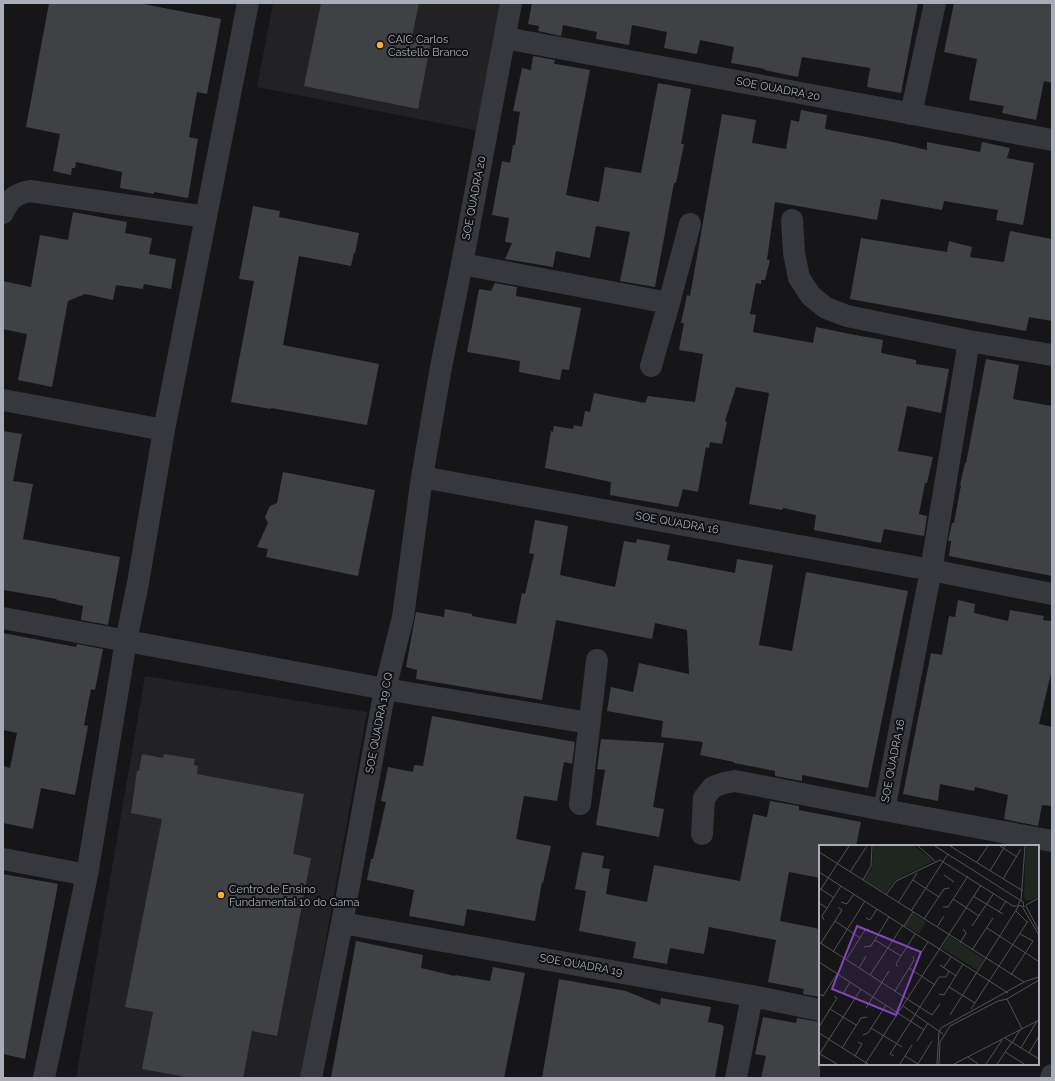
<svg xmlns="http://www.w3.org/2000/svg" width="1055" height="1081" font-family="Raleway,sans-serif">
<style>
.built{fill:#222225}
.building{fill:#404145}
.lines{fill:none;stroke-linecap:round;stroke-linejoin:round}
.minor{stroke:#37383d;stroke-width:22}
.poi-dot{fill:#f2b134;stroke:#111113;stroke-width:1.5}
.labels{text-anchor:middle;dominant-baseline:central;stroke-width:4;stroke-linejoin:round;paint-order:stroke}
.poi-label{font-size:11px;fill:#a8adb8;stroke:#111113;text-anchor:start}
.street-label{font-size:11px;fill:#a8adb8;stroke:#111113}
.inset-road{fill:none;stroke:#505258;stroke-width:1}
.view{fill:#8446be;fill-opacity:0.15;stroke:#8446be;stroke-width:2}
.inset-edge{fill:none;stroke:#a8adb8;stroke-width:2}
</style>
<rect width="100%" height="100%" fill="#161618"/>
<path class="built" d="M273,3H504L479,131L257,87Z
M145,676L367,712L301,1078H76Z"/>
<path class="building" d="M49,3H138L221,19L207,94L197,92L189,137L198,139L188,198L154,192V194L120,188L122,172L76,162L75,168H72L71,175L53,171L60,134L26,127Z
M321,3H419L412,37L431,41L418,109L304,86Z
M532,3H918L901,93L867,87L870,68L802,57L798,77L764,70L765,69L731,63L734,47L700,40L697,54L664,48L667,32L632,25L629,45L596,39L597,32L563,25L561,36L538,31L539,26L528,24Z
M954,3H1052V83L1044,81L1036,120L1002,113L1004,106L969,100L977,59L944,52Z
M533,56L555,60L554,64H556L590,70L566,195L599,202L605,167L641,173L658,83L691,89L681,144H684L676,183H674L655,287L620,281L630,232L596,226L590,258L556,251L553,267L505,259L512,243L505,242L509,218L492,215L502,161L510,163L513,145H515L520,112L513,111L522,68L531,70Z
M801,110L827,115L825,129L888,141L927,150V142L980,152L982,142L1010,148L1007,158L1034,163L1023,225L996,220L998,210L944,201L942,210L881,199L877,220L775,202L767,260H770L765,280H761V284L756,283L750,314L756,315L753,332L813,343L816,327L850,334L883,340L881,353L916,360V364L949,369L941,413L907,406L898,451L933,457L927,483H925L919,514L927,516L924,536L884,529L881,543L814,530L816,515L783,508L782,510L749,504L769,393L736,387L725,421L727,422L722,444L710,442L709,448L706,447L698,492L683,489L678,507L610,495L611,482L545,468L551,431L553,432L554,426L573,429L574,425L582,427L585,411L590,412L594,393L645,403L648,396L695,402L703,354L679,350L684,323H681L687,295L690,296L722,114L756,120L752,143L786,149L791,120L799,122Z
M253,206L280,211L279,217L359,233L355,253H354L351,266L299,256L283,345L379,364L367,425L271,408V409L231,402L254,281L239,279Z
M73,212L127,222L125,233L152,238L149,254L176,259L171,289L144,284L143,289L116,285L113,300L85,294L68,301L52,387L18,380L27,334L3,329V281L31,287L40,235L68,240Z
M1010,231L1052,239V321L1029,317L1026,331L850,299L861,238L947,252L949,241L972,247L970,257L1004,262Z
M495,283L517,287L516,296L581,308L569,370L562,369L560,380L519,372L520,361L467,352L479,289L491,291Z
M986,359L1019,365L1013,399L1052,406V576L949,556L951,541H948L952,523H954L961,485H960L965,463H966Z
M3,431L22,434L13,481L33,484L23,539L120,557L108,625L81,620L83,606L56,600L57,599L3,590Z
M283,472L375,490L358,576L266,557L268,549L257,547L268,523L265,517L270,506L277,503Z
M535,520L568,526L560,575L615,587L624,541L636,543L637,539L670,545L667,560L735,573L737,559L773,565L759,645L792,651L806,572L908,591L868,788L802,775V781L775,776V771L734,763V762L700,755L703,742L661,737L663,721L607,711L611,687L633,692L639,663L689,674L687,630L655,623L652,639L556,620L542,700L416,679L417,670L406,667L416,612L444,617L445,609L472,614V616L516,624L522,593L525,594L534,554L529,553Z
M958,600L975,604L974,613L1008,621L1010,610L1044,616L1043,620L1052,621V669L1039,724L1052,727V806L1042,805L1038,826L1004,819L1008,795L975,787L974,791L940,784L938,801L903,794L931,653L942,655L949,616L955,617Z
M3,633L76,647L77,644L103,649L95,690L91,689L84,725L88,726L75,795L41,788L33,829L3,823V766L10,768L17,733L3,730Z
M432,716L575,742L572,764L564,762L557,801L524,796L516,839L551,846L543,883L542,882L535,921L467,909L464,926L409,916L414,890L367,880L371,859H373L386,802L381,801L388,767L413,772L414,765L423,766Z
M601,739L664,743L653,807L664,809L659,837L596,825L605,770L597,769Z
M142,754L163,758L164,754L195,759L194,765L198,766L197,774L304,794L293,854L311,858L277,1036L252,1031L243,1078H192L142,1069L153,1012L125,1007L162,819L131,813L137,771H139Z
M770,801L799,806V810L861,822L856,846H820V878L789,872L780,921L820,929V997L803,994L804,989L768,982L776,940L709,927L704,954L670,948L667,964L633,958L636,942L579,931L586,891L575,889L582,852L604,856L602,868L610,869L606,894L647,902L654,865L740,881L753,814L767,817Z
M3,874L58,884L25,1059L3,1054Z
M356,941L423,955L421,968L455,976V975L490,981L493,967L525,973L504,1078H331Z
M559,979L626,991L660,1005L661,998L711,1007L708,1022L723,1025V1027H724L715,1078H542Z
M763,1017L796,1023L797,1018L820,1022V1078H761L766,1056L755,1054Z"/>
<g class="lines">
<path class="minor" d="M505,38L1052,140
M911,114L935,3
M3,213C9,199 15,194 30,191L206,217
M792,220L794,253L799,278L811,296L826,308L847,316L969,341L1052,355
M462,264L669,303
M651,366L669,303L690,224
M3,400L164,430
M422,477L931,570L1052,594
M3,618L385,689L589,723
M580,804L597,660
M884,810L931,570L969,341
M702,834L704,798L713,787L724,783L735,781L884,810L1052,841
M3,859L87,875
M342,923L752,996L820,1010
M44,1078L87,875L126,641L138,583L164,430L248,3
M311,1078L342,923L385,689L403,617L422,477L441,367L462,264L511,3
M736,1078L752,996
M1051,1078L1052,1075"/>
</g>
<g class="poi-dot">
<circle cx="380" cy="45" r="4"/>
<circle cx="221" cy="895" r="4"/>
</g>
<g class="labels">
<g class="poi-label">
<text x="388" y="39">CAIC Carlos<tspan x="388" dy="13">Castello Branco</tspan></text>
<text x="229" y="889">Centro de Ensino<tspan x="229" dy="13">Fundamental 10 do Gama</tspan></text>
</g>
<g class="street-label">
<text transform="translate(778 89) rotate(11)">SOE QUADRA 20</text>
<text transform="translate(474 198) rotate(-79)">SOE QUADRA 20</text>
<text transform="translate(677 523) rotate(10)">SOE QUADRA 16</text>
<text transform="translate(379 723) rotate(-79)">SOE QUADRA 19 CQ</text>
<text transform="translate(893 761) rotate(-79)">SOE QUADRA 16</text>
<text transform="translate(581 965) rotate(10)">SOE QUADRA 19</text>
</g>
</g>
<g transform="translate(819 845)">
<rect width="220" height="220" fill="#161618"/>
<path d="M54,1H95L114,16L75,36L67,48L45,35L53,23ZM207,1H220V52L211,56L206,55L205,50ZM94,68L107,77L100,89L86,80ZM130,91L165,114L158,125L123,103Z" fill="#1e261f"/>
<path class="inset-road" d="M99,1L116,16M116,1L204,57L205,62L199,60L201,56M131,1L204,46M181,1L198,12M0,7L205,137M158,17L169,1M171,26L186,1M0,27L189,148M31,27L48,1M125,30L135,37M184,34L202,4M44,35L52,21L53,1M94,35L120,52M0,43L14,52M0,47L30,1M67,50L77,36L121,15L194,61H200M154,51L184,69M134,54L160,71M202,56L206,1M22,57L28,59L35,49M0,58L8,63L22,41M79,58L98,28M207,60L220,53M207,61L220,86M124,62H129L149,31M204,63L220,90M92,66L129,9M197,66L208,77M180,67L187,56M47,73L51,75L58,64M105,74L125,44L130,43M5,75L3,71L8,63M16,76L41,93M85,81L94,67M153,81L175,48M118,82L125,71M168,83L219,116M56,95L82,111M0,97L113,170L121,159M2,98L23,65L19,62M141,98L147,88L144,84M45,102L52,101L70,72M97,104L102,108L109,97M153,105L174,73M14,107L46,56M27,115L46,85L50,84M0,117L105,185M121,120L137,131M79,122L77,119L96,89M125,122L132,112M40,123L47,111M90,123L116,140M51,130L84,80M192,130L214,96L201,89M130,142L156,158M76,146L95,115L94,111M0,149L4,151L18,129M120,149L125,150L144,119M28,151L25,147L31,137M188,154L203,184M84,161L124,189M47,163L70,126M11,164L37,180M152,164L209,76M131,170L199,62M0,182L18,153L15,151M52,183L83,202M0,188L49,219M44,190L49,188L67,160M186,193L220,214M98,196L109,178M193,198L201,185M23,203L42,173L48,172M202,203L218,176M186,207L205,219M210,208L220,191M1,209L18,219M0,210L42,144M36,211L43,199L39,197M75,211L71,209L120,132H127L130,126M86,211L99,219L113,196M149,212L159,219M46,219L162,40M81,219L93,200M118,219L120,187L122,183L207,136L220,132M120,219L121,197L131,181L179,156L188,154L220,135M135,219L220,175M167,219L183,195M178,219L193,197"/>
<path class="view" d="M38,81L102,107L77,170L13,144Z"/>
<rect width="220" height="220" class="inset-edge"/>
</g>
<rect width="1055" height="1081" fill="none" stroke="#a8adb8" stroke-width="8"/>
</svg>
